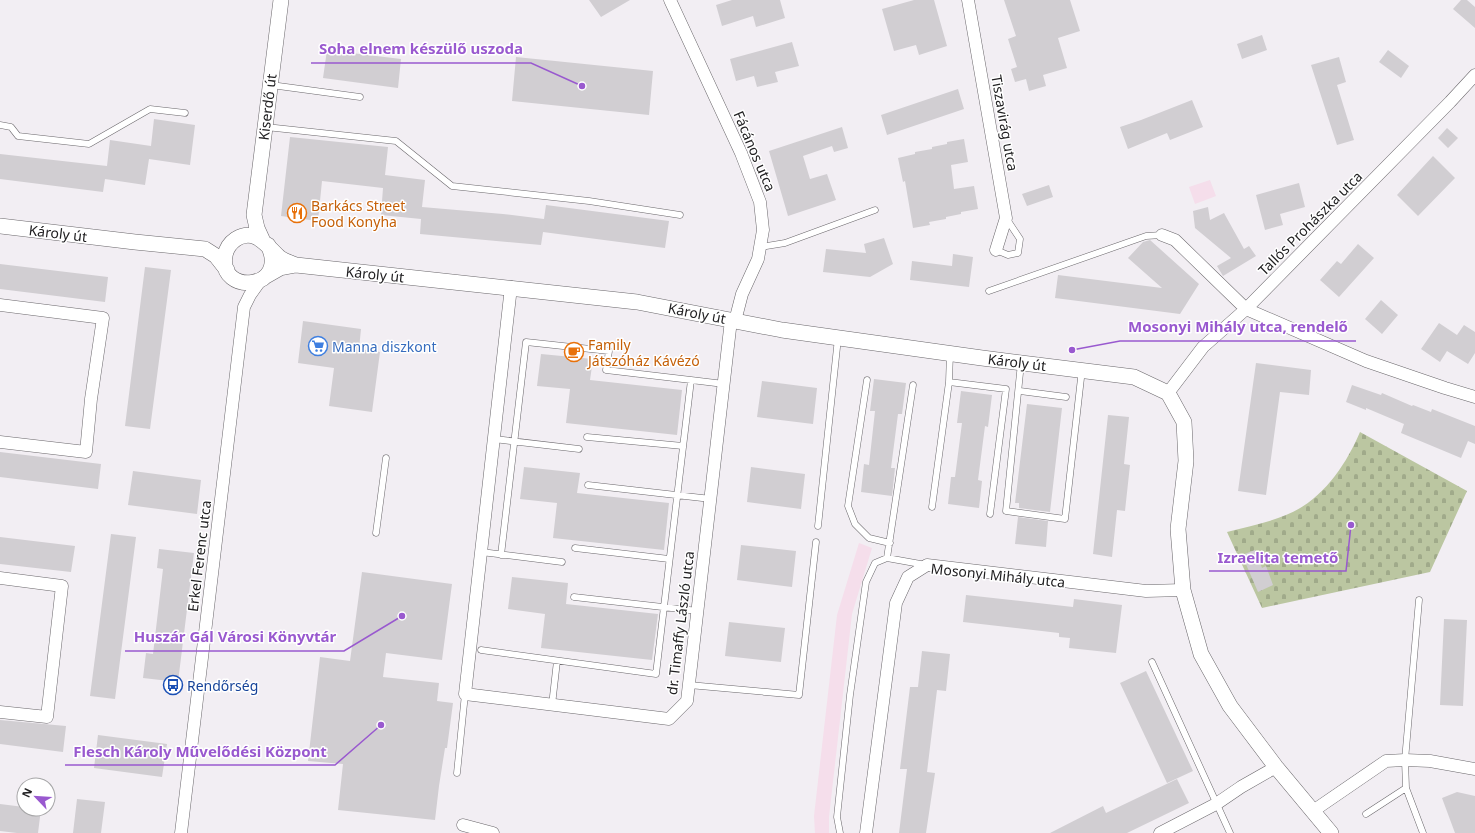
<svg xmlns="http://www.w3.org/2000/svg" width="1475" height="833" font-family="'Noto Sans',sans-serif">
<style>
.industrial{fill:#f5deeb}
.cemetery{fill:url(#cemetery-stones)}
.building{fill:#d1ced2}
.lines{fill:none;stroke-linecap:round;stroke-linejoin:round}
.service-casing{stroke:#6a676b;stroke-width:7}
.minor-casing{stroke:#6a676b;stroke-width:13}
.tertiary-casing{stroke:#6a676b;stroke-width:16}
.service{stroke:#fff;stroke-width:6}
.minor{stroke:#fff;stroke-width:12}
.tertiary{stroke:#fff;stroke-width:15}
.labels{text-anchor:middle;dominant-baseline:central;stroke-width:3;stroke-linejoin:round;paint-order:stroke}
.street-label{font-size:14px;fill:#212022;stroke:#fff}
.food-label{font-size:14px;fill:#c56008;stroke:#fff;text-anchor:start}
.shop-label{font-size:14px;fill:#366cbe;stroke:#fff;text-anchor:start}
.transit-label{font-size:14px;fill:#164399;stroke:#fff;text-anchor:start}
.leader{fill:none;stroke:#9959cf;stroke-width:1.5}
.callout-dot{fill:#9959cf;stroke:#fff;stroke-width:1.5}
.callout-label{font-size:15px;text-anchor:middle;font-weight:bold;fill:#9959cf;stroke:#fff;stroke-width:3;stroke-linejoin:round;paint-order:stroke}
</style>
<defs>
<pattern id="cemetery-stones" width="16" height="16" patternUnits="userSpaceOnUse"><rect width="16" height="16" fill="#bbc6a1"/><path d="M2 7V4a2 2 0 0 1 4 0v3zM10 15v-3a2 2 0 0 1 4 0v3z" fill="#a0aa8a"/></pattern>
</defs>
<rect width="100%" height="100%" fill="#f2eef3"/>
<path class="industrial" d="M1210,180L1216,196L1195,204L1189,187Z
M859,543L872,548L852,614L829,817V833H815L814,816L837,615Z"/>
<path class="cemetery" d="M1360,432L1467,491L1430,572L1262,608L1227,532C1246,527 1267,523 1286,515C1322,501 1346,465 1360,432Z"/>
<path class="building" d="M589,0H630L601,17Z
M732,0H780L785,18L756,27L753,16L722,26L716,5Z
M914,0H934L947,46L919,55L916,45L894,51L882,9Z
M1004,0H1070L1080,31L1058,38L1067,68L1043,75L1046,86L1029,91L1026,79L1015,82L1011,69L1017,67L1008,39L1016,36Z
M1461,0H1467L1475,7V28L1453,9Z
M1262,35L1267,50L1242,59L1237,44Z
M792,42L799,66L775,72L778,82L757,87L754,76L736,81L730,59Z
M327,50L401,59L398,88L323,78Z
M1388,50L1409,66L1401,78L1379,62Z
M516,57L653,71L649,115L512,101Z
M1339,57L1346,82L1337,85L1354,140L1337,145L1311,65Z
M958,89L964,109L887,135L881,115Z
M1192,100L1203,127L1170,140L1167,133L1128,149L1120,127L1141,120Z
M154,119L195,125L190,165L149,159L145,185L105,179L103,192L0,179V154L107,166L110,140L151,146Z
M842,127L848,148L834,152L832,146L803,156L810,179L827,174L836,200L788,216L769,151Z
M1447,128L1458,138L1448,148L1438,138Z
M290,137L388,147L385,175L425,180L422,207L503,214L544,219L546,205L669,221L665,248L543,232L541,245L420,234L421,219L381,215L383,188L322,181L318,221L281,216Z
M964,139L968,162L951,165L954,189L974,186L978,209L961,212V214L946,217V219L929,222L930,225L913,228L905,181L903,182L898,158L915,154V152L932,149V147L947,144V142Z
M1433,156L1455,178L1418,216L1397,195Z
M1299,183L1305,207L1280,214L1283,225L1265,230L1256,195Z
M1049,185L1053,197L1027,206L1022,194Z
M1208,207L1210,220L1224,213L1244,249L1249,246L1256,256L1223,276L1217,266L1231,258L1195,228L1193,211Z
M884,238L893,264L870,277L823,272L826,249L866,253L864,244Z
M1150,240L1199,284L1180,314L1055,298L1058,275L1162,288L1128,258L1143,242Z
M1358,244L1374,258L1339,297L1320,280L1337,261L1341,264Z
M953,254L973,257L969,287L910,280L912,261L952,266Z
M0,264L108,277L105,302L0,289Z
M145,267L171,270L150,429L125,426Z
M1381,300L1398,315L1382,334L1365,319Z
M303,321L361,329L359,349L380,352L372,412L329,406L334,368L298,363Z
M1439,323L1457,335L1464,325L1475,332V353L1468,364L1447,351L1440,362L1421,349Z
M541,354L593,359L590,380L682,390L677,435L566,423L570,389L537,386Z
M1256,363L1311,370L1309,395L1280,392L1266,495L1238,491Z
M874,379L906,383L902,414H898L891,468H895L892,496L861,492L864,464L869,465L875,411H870Z
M762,381L817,388L813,424L757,417Z
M1352,385L1381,395L1382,393L1412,406L1413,405L1431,412L1432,409L1475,426V444L1468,441L1461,458L1401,433L1404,424L1366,408V410L1346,402Z
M961,391L992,395L988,427L985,426L978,480L982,481L979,508L948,504L951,477H955L962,423H957Z
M1027,404L1062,408L1050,512L1019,508V503H1015Z
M1108,415L1129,417L1124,464L1130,465L1125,511L1117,510L1112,557L1093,554Z
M0,452L101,464L98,489L0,477Z
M524,467L580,473L577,493L669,503L664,550L553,538L557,503L520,499Z
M751,467L805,474L801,509L747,502Z
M133,471L201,480L197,514L128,505Z
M1018,517L1048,521L1046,547L1015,544Z
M111,534L136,537L115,699L90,696Z
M0,537L75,546L71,572L0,564Z
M741,545L796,551L792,587L737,580Z
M159,549L194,553L178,682L143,678L146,653L153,654L163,569L157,568Z
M1255,550L1262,568L1266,566L1273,585L1258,592L1242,555Z
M362,572L452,584L442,660L386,653L383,677L439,683L437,701L453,703L447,748H445L439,786L435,820L338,810L343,764L308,761L320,657L350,661Z
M512,577L568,583L566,604L658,614L652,660L541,648L545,614L508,609Z
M966,595L1073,607L1074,599L1122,605L1116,653L1069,648L1070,638L1059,637V633L963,622Z
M1444,619L1467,620L1463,706L1440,705Z
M729,622L785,628L781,662L725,656Z
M922,651L950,654L946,691L937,690L927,772L935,773L926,833H899L907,769H900L910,687H918Z
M1146,671L1193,771L1167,783L1120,683Z
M0,720L66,726L63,752L0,744Z
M98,735L167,744L162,777L94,768Z
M1177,779L1189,803L1127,833H1050L1103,806L1106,813Z
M1457,792L1475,796V833H1455L1442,798Z
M77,799L105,802L101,833H73Z
M0,804L24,807V809H41L38,833H17L0,831Z"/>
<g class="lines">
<g class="service-casing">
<path id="service" d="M271,85L360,97
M0,125L11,127L18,136L89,144L150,109L185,113
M266,127L396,141L452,186L589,201L680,215
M760,247L785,243L875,210
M996,250L1008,255L1018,253L1020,239L1006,218
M989,291L1146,236L1162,235
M1021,363L1006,511L1065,519L1081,378V371
M691,380L724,384
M867,380L848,506L855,524L869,538L890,543
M949,382L1006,389L990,514
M1020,391L1066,397
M587,437L683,446
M494,439L579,449
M588,485L711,499
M932,507L949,382L950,353
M818,526L838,338
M376,533L386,458
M575,548L669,559
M481,552L562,562
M887,558L913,385
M574,597L698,611
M1419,600L1405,760L1406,788L1423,833
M481,650L656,674L691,380L606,370L609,351L526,342L501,555
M1152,662L1230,833
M689,685L799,695L816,542
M552,705L557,661
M457,773L465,694
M1366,814L1406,788
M840,833L837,817L850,695L866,582L875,563L887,558L926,565"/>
</g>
<g class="minor-casing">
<path id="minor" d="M670,0L741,153L760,202L763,230L758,259L742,294L735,321
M968,0L1006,218L996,250
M1162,235L1175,240L1246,309L1366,361L1445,388L1475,397
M511,287L465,694L669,719L687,701L731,320
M0,305L103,318L91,399L86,452L0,442
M1168,393L1203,347L1246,309L1450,102L1475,75
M0,578L62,586L47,717L0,712
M1313,811L1386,761L1405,760L1430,761L1475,769
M463,825L493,833
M181,833L244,307L250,295L260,281
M866,833L896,603L908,577L927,565L1146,591L1183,590
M1160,833L1216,804L1241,787L1276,767"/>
</g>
<g class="tertiary-casing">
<path id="tertiary" d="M0,226L135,242L205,249L216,256L227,270
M262,239L257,228L254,215L281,0
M268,245C290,290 218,296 225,256C226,249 230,243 236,239C255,227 267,246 279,257C284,261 291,263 296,265
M266,276L280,268L296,265L637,302L782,330L982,358L1134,377L1168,393L1184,422L1186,461L1178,529L1183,590L1201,654L1230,706L1276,767L1331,833"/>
</g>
<use href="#service" class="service"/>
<use href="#minor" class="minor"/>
<use href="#tertiary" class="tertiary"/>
</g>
<defs>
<g id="restaurant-ring" transform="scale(1)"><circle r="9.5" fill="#fff" stroke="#e8710a" stroke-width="1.5"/><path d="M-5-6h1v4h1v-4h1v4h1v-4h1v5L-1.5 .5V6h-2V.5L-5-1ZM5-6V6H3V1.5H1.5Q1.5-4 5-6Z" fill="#e8710a"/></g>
<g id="supermarket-ring" transform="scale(1)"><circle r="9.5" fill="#fff" stroke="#3f7fe0" stroke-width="1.5"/><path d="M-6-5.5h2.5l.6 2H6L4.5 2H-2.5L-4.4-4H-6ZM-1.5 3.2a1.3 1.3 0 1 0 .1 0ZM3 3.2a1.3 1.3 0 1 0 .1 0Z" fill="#3f7fe0"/></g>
<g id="cafe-ring" transform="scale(1)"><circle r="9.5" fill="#fff" stroke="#e8710a" stroke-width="1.5"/><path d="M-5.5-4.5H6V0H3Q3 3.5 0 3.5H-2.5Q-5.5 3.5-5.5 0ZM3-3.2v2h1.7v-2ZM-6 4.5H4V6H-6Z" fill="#e8710a"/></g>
<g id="bus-ring" transform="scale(1)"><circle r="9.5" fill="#fff" stroke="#1a4fb4" stroke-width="1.5"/><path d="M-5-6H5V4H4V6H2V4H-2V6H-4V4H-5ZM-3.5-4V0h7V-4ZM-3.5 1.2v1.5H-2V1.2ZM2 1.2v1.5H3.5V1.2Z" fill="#1a4fb4"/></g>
</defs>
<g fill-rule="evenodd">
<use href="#restaurant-ring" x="297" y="213"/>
<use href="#supermarket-ring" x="318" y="346"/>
<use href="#cafe-ring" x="574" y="352"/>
<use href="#bus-ring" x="173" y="685"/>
</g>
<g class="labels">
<g class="street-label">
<text transform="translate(267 107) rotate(-83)">Kiserdő út</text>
<text transform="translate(1005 123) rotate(80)">Tiszavirág utca</text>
<text transform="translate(755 151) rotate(67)">Fácános utca</text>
<text transform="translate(1310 223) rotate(-45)">Tallós Prohászka utca</text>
<text transform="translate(58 233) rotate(7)">Károly út</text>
<text transform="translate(375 274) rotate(6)">Károly út</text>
<text transform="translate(697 313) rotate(11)">Károly út</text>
<text transform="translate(1017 362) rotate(7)">Károly út</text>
<text transform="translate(199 556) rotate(-83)">Erkel Ferenc utca</text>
<text transform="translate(998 575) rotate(6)">Mosonyi Mihály utca</text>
<text transform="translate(680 623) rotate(-83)">dr. Timaffy László utca</text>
</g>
<g class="food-label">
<text x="311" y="205">Barkács Street<tspan x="311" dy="16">Food Konyha</tspan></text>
<text x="588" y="344">Family<tspan x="588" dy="16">Játszóház Kávézó</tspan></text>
</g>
<g class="shop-label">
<text x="332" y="346">Manna diszkont</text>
</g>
<g class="transit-label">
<text x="187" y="685">Rendőrség</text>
</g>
</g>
<path class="leader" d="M582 86L531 63H311M1072 350L1120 341H1356M1351 525L1346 571H1209M402 616L344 651H125M381 725L335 765H65"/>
<g class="callout-dot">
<circle cx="582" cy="86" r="4"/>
<circle cx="1072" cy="350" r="4"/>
<circle cx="1351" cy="525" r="4"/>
<circle cx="402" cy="616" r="4"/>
<circle cx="381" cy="725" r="4"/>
</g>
<g class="callout-label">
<text x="421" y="54">Soha elnem készülő uszoda</text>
<text x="1238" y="332">Mosonyi Mihály utca, rendelő</text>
<text x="1278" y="563">Izraelita temető</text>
<text x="235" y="642">Huszár Gál Városi Könyvtár</text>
<text x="200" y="757">Flesch Károly Művelődési Központ</text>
</g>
<g transform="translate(36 797) rotate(295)"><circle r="19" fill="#ffffff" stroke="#a6a6a7"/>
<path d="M0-3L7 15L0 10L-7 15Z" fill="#9959cf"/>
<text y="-6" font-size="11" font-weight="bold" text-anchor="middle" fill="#212022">N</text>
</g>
</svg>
